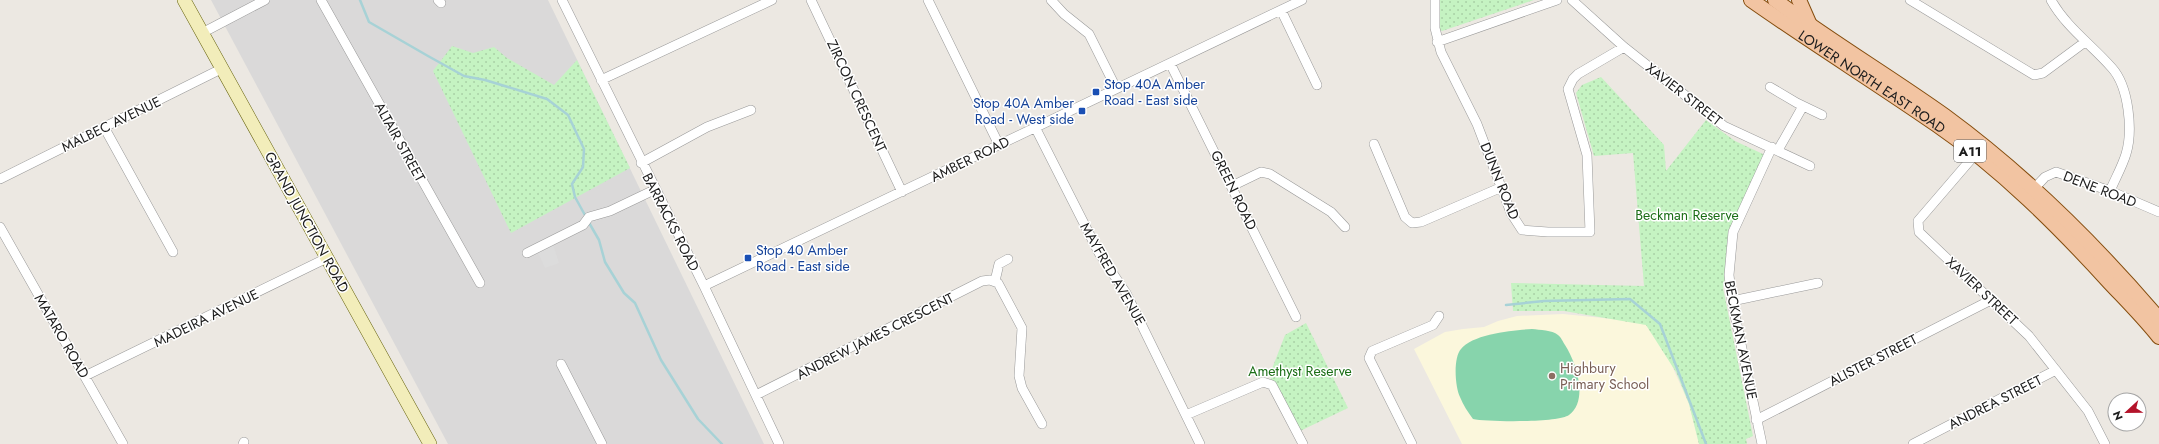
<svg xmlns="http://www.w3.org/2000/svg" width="2159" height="444" font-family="Jost,sans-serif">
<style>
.residential{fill:#dad9d9}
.education{fill:#fbf7dc}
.park{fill:url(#park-dots)}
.pitch{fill:#87d4ac}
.parking{fill:#dcdcdc}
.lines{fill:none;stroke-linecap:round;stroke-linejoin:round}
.stream{stroke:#a7d2d6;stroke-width:2.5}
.minor-casing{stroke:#999;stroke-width:10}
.secondary-casing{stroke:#67640f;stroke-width:14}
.primary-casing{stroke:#854d0e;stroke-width:16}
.minor{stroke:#fff;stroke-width:9}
.secondary{stroke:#f2edba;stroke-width:13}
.primary{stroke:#f2c4a2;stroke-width:14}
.transit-dot{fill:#1a4fb4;stroke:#fff;stroke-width:1.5}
.education-dot{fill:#8d6e63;stroke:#fff;stroke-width:1.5}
.labels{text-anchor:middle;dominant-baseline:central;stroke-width:3;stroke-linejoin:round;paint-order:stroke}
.shield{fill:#fff;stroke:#606060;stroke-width:1}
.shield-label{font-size:13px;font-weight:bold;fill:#1c1c1c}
.street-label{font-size:14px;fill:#1c1c1c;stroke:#fff}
.transit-label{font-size:14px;fill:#164399;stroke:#fff;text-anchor:start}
.park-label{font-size:14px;fill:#1b6e16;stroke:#fff}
.education-label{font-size:14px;fill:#785e54;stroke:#fff;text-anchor:start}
</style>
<defs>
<pattern id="park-dots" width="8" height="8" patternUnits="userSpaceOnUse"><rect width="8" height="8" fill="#c5f3c2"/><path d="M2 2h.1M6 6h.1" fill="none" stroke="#a9d0a6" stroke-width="1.8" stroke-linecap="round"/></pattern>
</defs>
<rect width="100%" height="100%" fill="#ece8e2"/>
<path class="residential" d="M211,0H548L764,444H448Z"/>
<path class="education" d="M1563,314L1653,323L1689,404L1699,444H1462L1414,349L1445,332L1463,329L1484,327L1498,321L1517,316Z"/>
<path class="park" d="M1435,0H1534L1442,31L1435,28Z
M452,46L473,53L494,47L507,58L554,85L577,60L630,168L511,233L433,71Z
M1601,77L1664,145L1666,171L1706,120L1735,141L1765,155L1733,232L1723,288L1753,436L1746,439L1747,444H1699L1689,404L1676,372L1646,325L1564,311H1513L1511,283L1644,286L1633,153L1594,156L1576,93L1582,85Z
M1306,323L1348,408L1300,431L1278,387L1272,385L1270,374L1285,335Z"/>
<path class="pitch" d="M1532,329C1540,330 1552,330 1558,335C1561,337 1563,342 1565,345C1576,362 1589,400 1569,415C1558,423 1487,422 1473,419C1468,412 1463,405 1460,397C1455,387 1453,358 1461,349C1472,334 1514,330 1532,329Z"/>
<path class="parking" d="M552,241L559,263L545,268L536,248Z"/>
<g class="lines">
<path class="stream" d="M360,0L369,22L428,56L464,76L485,80L547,99L568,115L584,149L583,167L572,184L575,197L586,217
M588,221L599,240L605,262L624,293L635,303L661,360L698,419L722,444
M1506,305L1544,301L1630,299L1660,324L1706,444"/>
<g class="minor-casing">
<path id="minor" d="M321,0L480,283
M438,0L441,3
M562,0L704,286L779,444
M811,0L902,192
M928,0L999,145
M1051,0L1064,14L1089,34L1116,88
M1435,0V28L1441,52L1477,124L1511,213L1522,230L1548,232H1590L1587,155L1568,89L1573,79L1578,74L1624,47
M1572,0L1624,47L1724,126L1810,166
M1910,0L2034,75L2043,73L2085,42
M2051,0C2066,27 2092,45 2112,68C2129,87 2133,131 2126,154C2122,167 2115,179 2110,191
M1281,10L1317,85
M202,33L265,0
M1437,42L1557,0
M1170,63L1296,317
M601,80L772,0
M1770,87L1797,103L1822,115
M104,127L173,252
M1035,127L1099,253L1126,293L1200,444
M1374,144L1405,217L1412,223L1421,222L1502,187
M1778,150L1803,106
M1979,150L1918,221L1919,232L2029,336L2088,411L2105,444
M641,163L707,127L751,110
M0,179L221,69
M1232,186L1261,172L1270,174L1331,212L1345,227
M2031,192L2045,177L2056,172L2110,191L2159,212
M0,227L123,444
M527,253L583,225L589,217L610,211L654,190
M995,281L999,264L1008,259
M704,286L1302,0
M1732,301L1818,283
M561,364L602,444
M85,376L327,258
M756,395L982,281L990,280L998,283L1022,328L1019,376L1022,388L1042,424
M1186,415L1263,382L1272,385L1303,444
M1756,420L1991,300
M243,444L244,442
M1412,444L1369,358L1372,351L1433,325L1439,316
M1762,444L1732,301L1729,275L1733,232L1772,147
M1913,444L2056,370"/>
</g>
<g class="secondary-casing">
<path id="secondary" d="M184,0L430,444"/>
</g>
<g class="primary-casing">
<g id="primary">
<path id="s1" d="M1751,0C1812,43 1875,82 1937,125C2001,169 2058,226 2110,283C2127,301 2144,318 2159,337"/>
<path d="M1775,0C1830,41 1889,76 1945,116C2024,174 2095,244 2159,319"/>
<path d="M1799,0L1810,25"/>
</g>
</g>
<use href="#minor" class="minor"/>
<use href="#secondary" class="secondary"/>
<use href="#primary" class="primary"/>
</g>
<g class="transit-dot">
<rect x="1092" y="88" width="8" height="8" rx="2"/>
<rect x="1078" y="107" width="8" height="8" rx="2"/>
<rect x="744" y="254" width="8" height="8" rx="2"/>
</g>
<circle class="education-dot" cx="1552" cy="376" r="4"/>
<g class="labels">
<rect class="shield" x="1954" y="140" width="32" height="22" rx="3"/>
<g class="shield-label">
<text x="1970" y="151">A11</text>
</g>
<g class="street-label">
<text stroke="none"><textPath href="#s1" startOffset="146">LOWER NORTH EAST ROAD</textPath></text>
<text transform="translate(1684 94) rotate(38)">XAVIER STREET</text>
<text transform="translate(857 96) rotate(65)">ZIRCON CRESCENT</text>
<text transform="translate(111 124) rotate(-26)">MALBEC AVENUE</text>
<text transform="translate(400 142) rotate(61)">ALTAIR STREET</text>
<text transform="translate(970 159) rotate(-26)">AMBER ROAD</text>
<text transform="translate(1500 181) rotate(68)">DUNN ROAD</text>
<text transform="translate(2100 189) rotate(21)">DENE ROAD</text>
<text transform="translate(1234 190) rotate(64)">GREEN ROAD</text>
<text transform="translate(307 222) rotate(61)">GRAND JUNCTION ROAD</text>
<text transform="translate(671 222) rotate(63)">BARRACKS ROAD</text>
<text transform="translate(1113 274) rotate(60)">MAYFRED AVENUE</text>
<text transform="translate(1982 291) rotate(43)">XAVIER STREET</text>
<text transform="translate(206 318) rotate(-26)">MADEIRA AVENUE</text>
<text transform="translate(62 336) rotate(60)">MATARO ROAD</text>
<text transform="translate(875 336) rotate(-27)">ANDREW JAMES CRESCENT</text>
<text transform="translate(1741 340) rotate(79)">BECKMAN AVENUE</text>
<text transform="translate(1873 360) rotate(-27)">ALISTER STREET</text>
<text transform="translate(1995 402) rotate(-27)">ANDREA STREET</text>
</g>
<g class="transit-label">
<text x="1104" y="84">Stop 40A Amber<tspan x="1104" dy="16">Road - East side</tspan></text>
<text x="1074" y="103" text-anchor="end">Stop 40A Amber<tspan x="1074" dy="16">Road - West side</tspan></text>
<text x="756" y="250">Stop 40 Amber<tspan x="756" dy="16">Road - East side</tspan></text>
</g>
<g class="park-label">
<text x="1687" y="215">Beckman Reserve</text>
<text x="1300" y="371">Amethyst Reserve</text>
</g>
<g class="education-label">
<text x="1560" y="368">Highbury<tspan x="1560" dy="16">Primary School</tspan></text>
</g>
</g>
<g transform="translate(2127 412) rotate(248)"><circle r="19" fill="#ffffff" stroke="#a4a4a4"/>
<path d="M0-3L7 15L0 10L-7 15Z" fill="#b4132a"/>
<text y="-6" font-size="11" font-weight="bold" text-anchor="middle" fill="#1c1c1c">N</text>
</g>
</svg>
